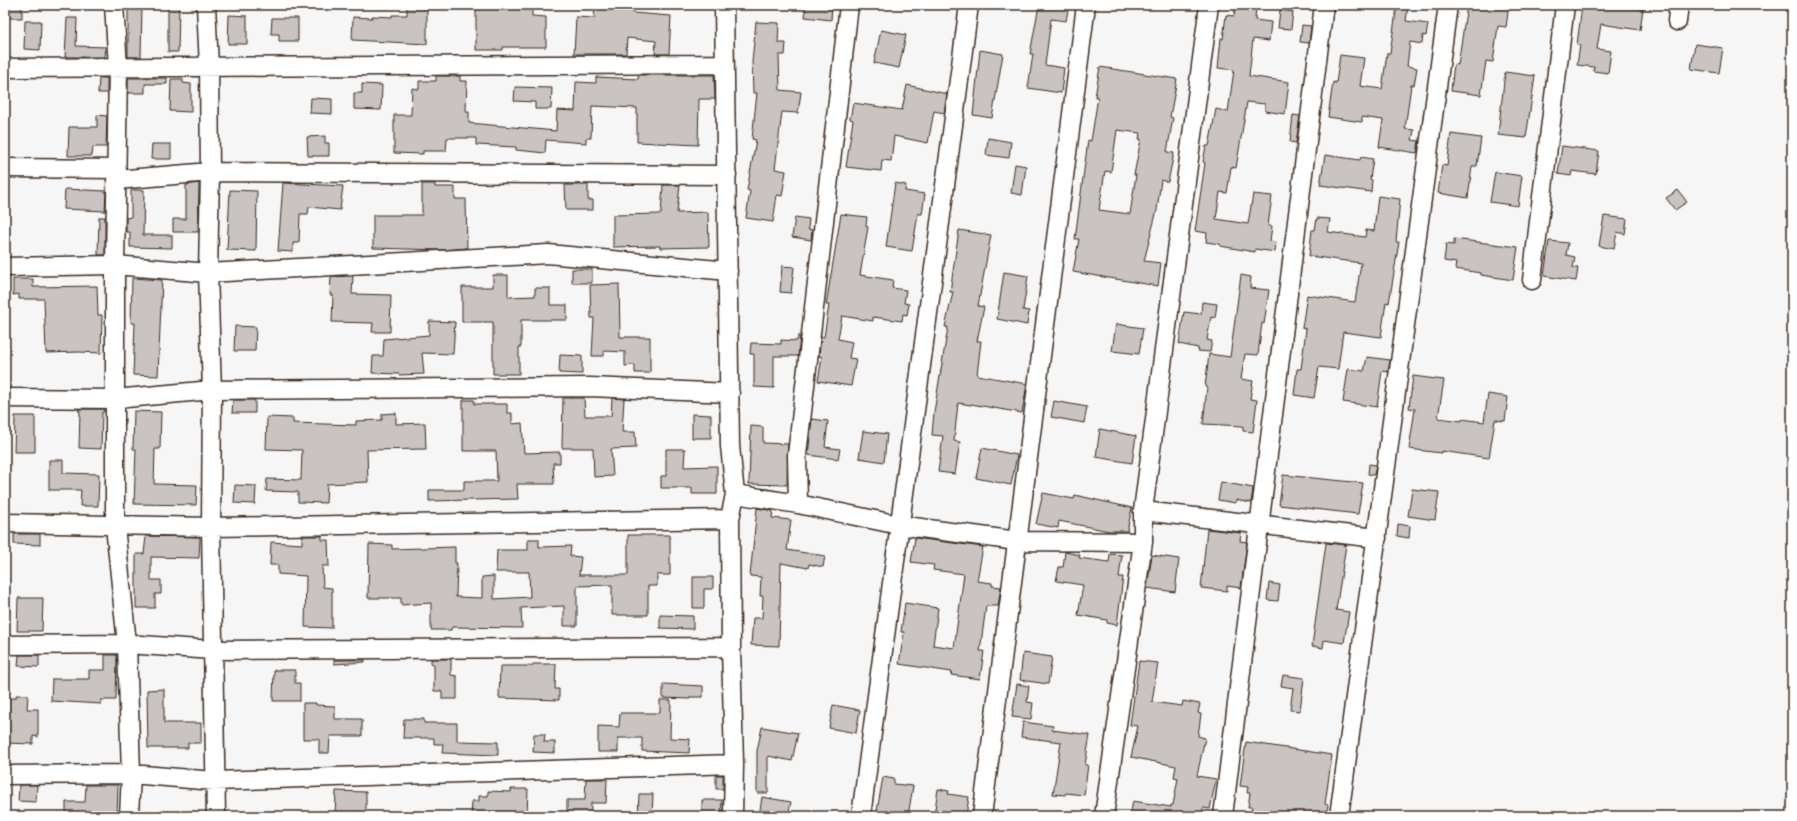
<svg xmlns="http://www.w3.org/2000/svg" width="1797" height="821" font-family="'Gochi Hand',sans-serif">
<style>
.building{fill:#c9c3c1;stroke:#3b2a1e;fill-rule:evenodd}
.lines{fill:none;stroke-linecap:round;stroke-linejoin:round}
.minor-casing{stroke:#3b2a1e;stroke-width:21}
.minor{stroke:#fff;stroke-width:18}
</style>
<rect width="100%" height="100%" fill="#f7f6f6"/>
<filter id="ink" filterUnits="userSpaceOnUse"><feTurbulence type="fractalNoise" baseFrequency=".025" numOctaves="2"/><feDisplacementMap in="SourceGraphic" scale="8" xChannelSelector="R" yChannelSelector="G"/><feConvolveMatrix kernelMatrix="1 2 1 2 8 2 1 2 1" color-interpolation-filters="sRGB"/></filter>
<g filter="url(#ink)">
<path class="building" d="M5,5H22V18H5Z
M128,5H142L141,57H128Z
M168,5H179L178,52H168Z
M407,5H427V44L352,40L353,17L372,18V16L392,17V15H407Z
M476,5H532V16L546,17V47H503V50H476Z
M595,5H633V13L671,16L669,54H655L656,41L627,38L626,54H574L576,17L594,18Z
M806,5H832L831,20L805,17Z
M1039,5H1069L1066,21L1051,19L1045,65L1064,68L1061,93L1028,88L1033,54H1030Z
M1236,5L1256,8L1255,20L1271,22L1269,41L1253,39L1249,76L1289,82L1285,114L1265,111V104L1247,102L1236,168L1231,167L1227,193L1220,192L1216,219L1248,224L1253,194L1272,196L1268,226H1272L1270,241L1276,242L1275,252L1255,249V252L1220,246V244L1206,242L1207,233L1195,231L1205,163L1203,162L1206,146H1209L1216,109L1228,112L1234,70L1218,68L1221,38L1223,39L1226,15L1234,16Z
M1397,5H1408L1406,21L1428,24L1426,36L1423,35L1422,44L1410,42L1407,66L1417,68L1414,85H1411L1405,129L1414,130L1412,140L1419,141L1417,153L1379,147L1383,120L1362,117V122L1328,117L1333,82L1336,83L1340,55L1364,58L1360,86L1382,89L1387,53H1390Z
M1467,5H1509L1506,27L1498,26L1493,62L1486,61L1481,95L1451,91L1454,64L1458,65Z
M1582,5H1628L1627,7L1643,9L1640,30L1601,24L1597,49L1611,51L1608,73L1593,71L1594,67L1577,65L1580,45H1577Z
M1280,10L1293,12L1291,29L1278,28Z
M229,15L247,16V44H228Z
M67,18H77L76,46L106,47L105,57H65Z
M272,18H298V41H279V34H271Z
M25,21H41L40,50L24,49Z
M756,22L779,23L778,43H786L785,55H779L780,90L801,92L798,113L782,112L775,169L786,171L782,196L777,195L773,222L746,218L750,191L747,190L756,140L752,139L757,93H753L752,61Z
M1302,25L1311,26L1309,43L1300,42Z
M881,30L906,35L899,68L874,63Z
M1695,44L1723,48L1719,73L1691,69Z
M980,50L1003,54L992,118L973,115Z
M1100,67L1177,79L1170,117L1173,118L1167,152L1174,153L1168,182L1161,180L1157,210L1144,261L1161,263L1158,286L1073,272L1079,239H1075L1088,140L1091,141L1098,97H1095ZM1117,130L1140,133L1139,139H1141L1134,175H1136L1130,214L1099,210L1105,171L1111,172Z
M1505,72L1535,76L1526,138L1498,135Z
M639,75H714L715,99H699L698,145L637,142V108L592,106L591,138H586V143L546,140L545,153L516,150V147L476,145V138H447L446,151H423V154L394,153V115H411L412,88L419,89V81H436V76H460V81H467L466,112H469V123L556,131L557,110L575,111L576,82L596,83V77L638,79Z
M99,78H107V93H98Z
M128,78H167V84H145V93H128Z
M171,79H183V83L191,84V112L170,111Z
M362,84L382,85L381,110L354,109V93H362Z
M907,85L947,94L944,113L934,111L928,143L894,136L891,161L882,160L881,171L846,167L853,120L850,119L853,103L902,110Z
M515,87L552,88L551,109H535V102L514,101Z
M311,98L332,99V114L310,113Z
M97,115L107,116L106,147H93L92,156H68L69,127H97Z
M1293,115L1300,116L1296,143L1290,142Z
M1451,134L1481,138L1477,166H1472L1468,198L1438,193L1442,165L1447,166Z
M325,136V143H329V156H308L307,137Z
M988,138L1011,142L1009,158L986,155Z
M152,144H171V159H151Z
M1562,146L1599,151L1596,174L1572,171L1571,176L1558,174Z
M1325,155L1360,160L1361,157L1373,159L1370,179L1372,180L1371,192L1320,185Z
M1015,164L1026,166L1022,195L1011,193Z
M1495,172L1522,176L1518,206L1490,202Z
M199,183L198,232H173V219H186V185Z
M283,183L343,186L340,210L309,207L308,214H300L299,243H293V252L278,251Z
M895,183L906,185L905,191L925,194L922,214H918L912,251L886,247Z
M422,184H435V187H455V199H466L467,248L440,250L373,248V215H422Z
M565,185H588V200H593V210H566Z
M663,185H680L677,213L708,212L709,247L660,248V246L613,247V215L661,214Z
M65,189L106,191L105,211L64,209Z
M131,190H144L143,235H172V248L130,247V232H126V218L131,217Z
M230,190L257,191L256,251L227,250Z
M1678,190L1687,202L1675,210L1666,198Z
M1378,196L1400,199L1396,242H1399L1389,303L1386,302L1381,337L1343,332L1338,369L1319,367L1314,398L1294,395L1297,369H1301L1306,329L1302,328L1307,295L1355,302L1361,263L1309,256L1312,230H1315L1317,218L1330,219L1328,232L1365,237L1366,230L1374,231Z
M841,214L867,217L866,226L868,227L860,275L893,280L892,288L906,290L904,303L909,304L907,315L903,314L902,321L873,317V321L842,316L838,339L852,342L849,358L856,359L851,386L818,381L822,357L819,356L821,337H824L829,305H826Z
M1604,216L1627,219L1625,234L1617,232L1614,249L1599,246Z
M99,217H105V255H98Z
M795,217L809,219L808,229L812,230L811,240L792,237Z
M959,230L991,235L978,306L984,307L977,341H981L977,375L1027,384L1022,413L971,404V405L958,403L954,441L960,442L955,474L938,472L943,436L932,435L934,412L948,327H945L953,292H950Z
M1454,239L1518,247L1513,280L1481,275V273L1455,269L1456,263L1444,261L1446,244L1454,245Z
M1549,241L1568,243L1566,255L1575,257L1573,268H1578L1576,281L1544,276Z
M782,266L794,267L791,293L780,292Z
M572,269H592V283H572Z
M1004,272L1028,276L1023,310L1029,311L1027,325L997,319Z
M493,275H508V297L535,296V288H550V305H567V320H521V347H519V374H493V322H462V287H493Z
M1241,275L1251,277L1250,288L1269,290L1264,324L1262,323L1258,355L1245,354L1241,379L1253,381L1250,399L1257,400L1253,432L1243,431V426L1203,424L1207,387H1205L1209,354L1230,357Z
M353,276L352,294L391,295L390,332H372L373,323L332,322L333,295H330L331,277Z
M132,278L162,280L158,376L133,375L135,323H131Z
M13,279H33V287L97,286L98,315H102L101,353L79,352L46,353L44,299H19V294L13,295Z
M619,284L620,337H650V373H635V365L625,366V352L604,351V356H592L594,318H591L590,285Z
M1202,302L1217,304L1215,318L1211,317L1207,340L1212,341L1210,352L1198,351V348L1179,344L1184,312L1201,314Z
M429,321L455,322L453,354L422,353L424,374L399,375V374L372,373L373,356H383L384,339L429,335Z
M1116,324L1143,328L1139,354L1112,351Z
M235,326L256,327L255,351H234Z
M798,336H800L798,356H774V388L754,387V354H750L751,343L781,344V340L797,341Z
M560,355L582,356V374L559,373Z
M1367,357L1390,360L1388,372L1382,371L1377,407L1343,402L1348,369L1364,371Z
M1413,376L1444,380L1438,418L1462,421V419L1484,422L1488,394L1508,397L1505,421L1495,420L1489,458L1441,451V453L1409,449L1415,409L1409,408Z
M563,398H584L585,416H611L612,398L624,399L622,432H635L636,448L611,449L613,476L594,477L593,448H562Z
M233,400H255V413H232Z
M463,400H474V404H507V413H512V424L522,423L524,453L560,452V463H553L554,484H517L518,499L429,501V490H464V481H497L496,451H463Z
M1054,401L1087,407L1084,423L1051,417Z
M78,409H104V412H102L101,449L79,448L80,411H78Z
M134,411L161,412L160,449H155L154,484L197,485L196,505L134,504L136,449H133Z
M396,413V424L425,423L426,449L367,450L368,482L327,484L326,503L298,502V492L266,491L267,479L301,480L302,450L266,449L267,417L293,418V423L356,425V421L382,420V414Z
M692,414L711,415V438H692Z
M15,416H35V452H14Z
M812,419L828,421L825,447L840,449L838,459L808,455Z
M751,426L763,427V443L788,444L787,485L749,484Z
M1100,429L1136,436L1132,463L1096,457Z
M863,431L887,434L884,462L859,458Z
M982,448L1017,455L1011,485L976,478Z
M666,449H685L684,467L717,466V494H692V488H661V476H666Z
M49,460H63V473L99,474L98,506H80L81,490H49Z
M1369,464L1376,465L1374,475L1368,474Z
M1283,475L1363,483L1358,514L1279,505Z
M1221,482L1253,488L1251,503L1236,500V503L1218,500Z
M235,485L256,486L255,504L234,503Z
M1412,489L1439,492L1435,520L1408,516Z
M1043,493L1074,499L1075,495L1132,508L1127,531H1109L1059,521L1058,528L1036,524Z
M757,508L773,511L772,518L791,520L787,550L825,556L823,567L809,564L808,568L781,563L779,646L751,645L753,618H762L763,596H760L761,577L750,576Z
M1398,524L1410,526L1409,538L1397,536Z
M1207,529L1241,533L1240,541L1247,542L1241,588L1227,586V591L1201,588Z
M14,534H40V545L14,544Z
M628,535H670V575H657V586H648V615H612V585L577,586V626H564V606L521,608L522,628L452,627L451,630H431V603L401,605V598H368L369,544L392,545V549L455,547V563H457L456,597L482,598V577L494,576V599L530,597L529,572H496L497,550H528V539H539V547L571,546L570,556L581,557L579,575H628Z
M146,536L200,537L199,558L151,557V580H161V594H155V608H136V554H144Z
M302,536H322V540H328L329,566H322L323,587L332,588V628L305,627L306,576L278,574V565H270L271,542L302,544Z
M915,538L983,547L977,581L992,583V586L1001,587L998,606H986L980,651H984L980,679L951,675L952,672L899,664L904,632H901L905,603L938,608L933,645L954,648L964,574L933,570L934,565L911,562Z
M1326,543L1346,545L1336,610L1349,612L1344,643L1324,640L1323,648L1312,646Z
M1065,552L1080,555L1079,558L1109,562L1110,554L1122,555L1119,577H1123L1117,625L1107,623V620L1078,615L1083,585L1056,581L1059,567H1063Z
M1152,555L1179,559L1175,592L1147,588Z
M693,577H713V589H704V608H693Z
M1269,583L1280,585L1278,601L1267,600Z
M18,598H43L42,631H17Z
M660,615L693,616V629L660,628Z
M1023,653L1052,657L1048,684L1020,680Z
M19,655H39V667L18,666Z
M105,655H117L116,700H101V704L51,701L52,679H89V670H105Z
M431,659H451V675L457,676V699H442V691H434V664H431Z
M334,660H365V662L334,664Z
M1139,661L1158,663L1152,702L1182,706L1183,701L1200,704L1198,713L1201,714L1198,736L1205,738L1197,776L1216,779L1210,809L1203,808L1202,816H1130L1133,801L1171,807V805H1173L1178,778L1174,777L1176,766L1131,757L1138,726L1130,725Z
M533,664H556L555,689H559V700L499,698L500,666H532Z
M274,670H295V683H300V701H273Z
M1283,675L1304,678L1300,711L1290,710L1293,688L1281,686Z
M663,684L703,686V697H690V699L663,698Z
M1017,684L1029,686L1027,702L1033,703L1031,719L1012,717Z
M164,689V723H201V743H188V748H148L147,690Z
M16,695H28L27,709H38V737L33,736V744L5,743V698H16Z
M660,700H671L670,738L690,739L689,753L642,751V738H618V752H598V726L619,727L620,713H660Z
M303,703H316V705L335,706V719H362V736H330L329,753H319V739H303Z
M833,705L860,710L856,733L829,728Z
M404,719H424V723H457V741L498,742V755L442,753L443,744H434V738H403Z
M1023,722L1053,726L1052,730L1090,735L1085,765H1088L1084,795L1066,793L1065,795L1053,794L1061,742L1021,737Z
M762,727L798,733L792,761L768,756V793H757V751Z
M534,734H545L544,742H555V753L533,752Z
M1246,742L1332,755L1325,804L1328,805L1326,816H1281L1251,811L1252,807H1248L1250,793H1247L1248,787L1240,786Z
M716,775H723V789H716Z
M883,777L894,779V784L913,786L908,816L877,811Z
M586,779H607L606,803H591V816H567V800H585Z
M19,785H37L36,802L18,801Z
M86,785H118L117,816H66V802H85Z
M511,789H528L527,816H471L472,801H479V796H488V791L511,792Z
M938,789L949,791L948,794L969,797L966,816H934Z
M336,791L366,792V816H335Z
M639,794H653L652,816H638Z
M762,797L791,802L788,816H759Z
M702,800H722L721,816H702Z"/>
<g class="lines">
<g class="minor-casing">
<path id="minor" d="M114,5L118,67L115,265V526L127,644L131,774L129,816
M206,5L209,66L210,172L208,273L212,390L211,527L216,816
M724,5L730,446L735,494L730,519L731,647L734,764L733,816
M1677,21L1679,5
M5,68L725,64
M5,168L117,169
M116,180L210,172L727,175
M5,267L115,265L208,273L548,254L728,271
M1532,280L1565,5
M5,398L115,399L212,390L590,387L730,393
M735,494L798,504L899,525L1017,541L1143,542
M798,504L797,455L849,5
M1143,511L1377,538
M5,523L211,527L730,519
M5,645L127,644L213,650L731,647
M5,775L131,774L214,781L734,764
M861,816L969,5
M982,816L1086,5
M1104,816L1143,542V511L1209,5
M1223,816L1324,5
M1339,816L1448,5"/>
</g>
<use href="#minor" class="minor"/>
</g>
</g>
<rect width="1797" height="821" fill="none" stroke="#fff" stroke-width="20"/>
<rect x="10" y="10" width="1777" height="801" fill="none" stroke="#3b2a1e" stroke-width="1.5" filter="url(#ink)"/>
</svg>
